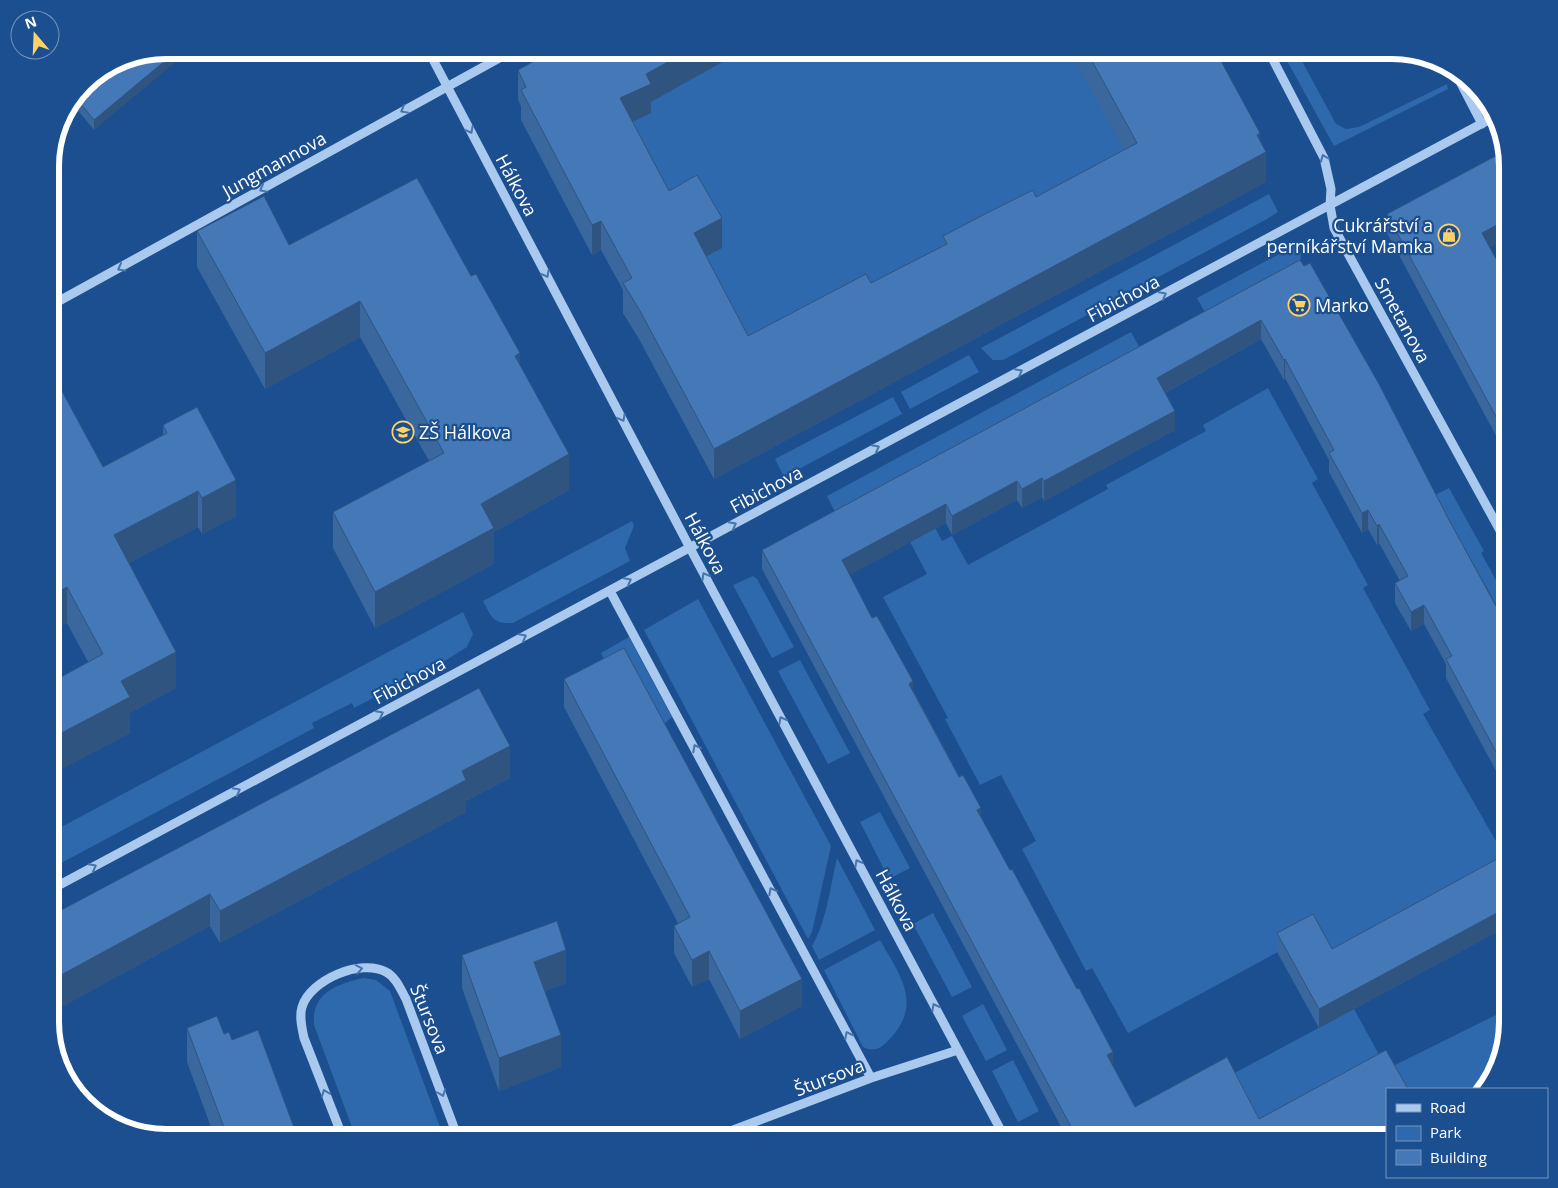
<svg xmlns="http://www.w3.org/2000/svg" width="1558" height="1188" font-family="'Open Sans',sans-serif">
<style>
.green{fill:#2e69ad}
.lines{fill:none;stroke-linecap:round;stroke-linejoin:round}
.minor{stroke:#a9c9ee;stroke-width:9}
.wall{fill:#3a679d}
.shaded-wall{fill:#305480}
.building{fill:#4478b7;stroke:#305480}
.oneway{stroke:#4674ac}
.labels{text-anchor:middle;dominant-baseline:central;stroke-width:4.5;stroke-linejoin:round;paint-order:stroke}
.street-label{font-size:18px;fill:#fff;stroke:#1b4f8f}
.poi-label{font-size:18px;fill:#fff;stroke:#1b4f8f;text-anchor:start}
.rim{fill:none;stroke:#fff;stroke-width:6}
</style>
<rect width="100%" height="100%" fill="#1b4f8f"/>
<path class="green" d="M677,50H1147L1220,176L723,442L551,122Z
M1281,50H1296L1336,124L1346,129L1359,127L1445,85L1447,84L1448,89L1334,146Z
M1269,194L1278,212L1267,219L1003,360H993L981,348Z
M1296,245L1301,254L1300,265L1207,316L1197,298Z
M1131,332L1142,352L837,516L827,496Z
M969,355L979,372L910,409L901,392Z
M1268,388L1318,479L1312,483L1368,585L1363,588L1430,710L1423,714L1508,862L1332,968L1313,933L1128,1033L1092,968L1086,971L1022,849L1036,841L1001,775L980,785L945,719L948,718L883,597L927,574L889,502L915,489L942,541L952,536L968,565L1108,489L1106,485L1206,431L1203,425Z
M893,397L902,414L784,477L775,459Z
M1449,488L1484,551L1481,553L1497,582L1500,581L1508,595V626L1435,495Z
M632,521L634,526L625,548L630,561L513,623C493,624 492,618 483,601Z
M753,576L757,579L794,647L772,658L733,585Z
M698,599L831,846L812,932L808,939L644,630Z
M463,612L473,634L467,647L448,659L354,708L352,703L312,723L314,728L50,869V833Z
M629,637L672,717L662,726L612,675L601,653Z
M800,660L850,753L828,764L778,671Z
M880,812L910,868L889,879L860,822Z
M837,858L875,930L819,960L812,946C827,920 830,887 837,858Z
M933,913L972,987L952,997L913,924Z
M880,940C901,977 924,1005 887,1042C879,1049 874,1052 863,1047L824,970Z
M363,978L376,980L390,991L444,1138H356L314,1025C311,993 337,984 363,978Z
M983,1004L1007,1050L986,1061L962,1016Z
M1354,1009L1387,1069L1508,1009V1022L1485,1089H1397L1387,1070L1259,1138L1227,1077Z
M1013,1060L1039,1111L1018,1122L992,1071Z
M1049,1127L1055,1138H1027Z"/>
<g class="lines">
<path class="minor" d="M428,50L690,548L1005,1138
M1268,50L1324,158L1331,189L1330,205L1334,228L1508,545
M1455,72L1482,124
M50,306L514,50
M610,591L871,1078
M50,890L1496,116
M343,1138L304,1038C302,1028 299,1017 302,1007C310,980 361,958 386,972C396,977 401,990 406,999L458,1138
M712,1138L871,1078L958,1050"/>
</g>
<path class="wall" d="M1072,50H1215L1260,141L1266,182L714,479L639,339L623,313V290L601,250L592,255L521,120V106L518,100V70L651,102V113L633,122L669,191L722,248L706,257L748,336L871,283L943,246V236L1036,197L1124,150L1072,55Z
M122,59L94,130L71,102L89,79Z
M1387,214L1490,248L1508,281V458L1387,233Z
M197,231L289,245L520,366L569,490L494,532V564L375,628L333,548V512L429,461L360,337L265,389L197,267Z
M1304,266L1449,520L1508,628V793L1446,678V664L1424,624L1411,631L1395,603V583L1400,581L1379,543L1377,545L1368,529L1362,533L1329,472V460L1285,378L1284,380L1261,339L1165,393L1175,430L1044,501L1042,497L1022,508L1017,500L952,535L946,523L849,575L872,618L913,690L981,817L1135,1107L1259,1119L1387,1138H1067L762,569V550Z
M50,369L103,467L163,435V425L236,516L202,534L198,527L129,563L176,688L130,713V733L50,775V683L88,662L67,623L50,632Z
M564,679L802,1006L740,1039L709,979L692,987L674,953V926L678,923L564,707Z
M510,778L466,801V812L220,943L210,926L50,1013V916Z
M1508,853V926L1319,1028L1277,952V933L1332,949Z
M462,955L566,983L545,991L561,1067L499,1091L462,988Z
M187,1028L224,1034L232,1040L296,1138H215L187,1062Z"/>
<path class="shaded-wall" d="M178,50H190L94,130V120Z
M690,50H744L651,102V113L620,128V98L646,74Z
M1260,133V155L1266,152V182L714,479V449Z
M53,148V204L50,205V158Z
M722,218V248L694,263V233Z
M1508,219V238L1482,252V233Z
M601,221V250L592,255V225Z
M360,301V337L265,389V353Z
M1261,320V339L1157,397V378Z
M520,353V389L515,356Z
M1285,359V378L1284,380V360Z
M1175,411V430L1044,501V481Z
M569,454V490L494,532V564L375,628V592L481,504Z
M1042,478V497L1022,508V489Z
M236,480V516L202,534V498Z
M1017,481V500L952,535V516Z
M198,491V527L114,571V535Z
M946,504V523L842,579V560Z
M1368,510V529L1362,533V513Z
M1379,524V543L1377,545V526Z
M67,587V623L50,632V596Z
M1424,605V624L1411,631V612Z
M176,652V688L130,713V733L50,775V739L121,681Z
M913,681V701L909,684Z
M510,746V778L466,801V812L220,943V911L462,771Z
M981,808V828L977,810Z
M210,894V926L50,1013V981Z
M1508,907V926L1319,1028V1009Z
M566,950V983L534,995V962Z
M709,951V979L692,987V960Z
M802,979V1006L740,1039V1011Z
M561,1035V1067L499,1091V1058Z
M1113,1052V1072L1107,1055Z
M296,1133V1138H283Z"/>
<path class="building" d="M166,50H178L94,120L75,97L89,79L122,59Z
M554,50H690L646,74L651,84L620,98L669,191L697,175L722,218L694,233L748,336L866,274L871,283L947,244L943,236L985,214L1033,190L1036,197L1137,143L1086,50H1215L1260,133L1257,135L1266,152L714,449L639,309L623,283L632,278L601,221L592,225L521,90L526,87L518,70Z
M1505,151L1508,166V219L1482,233L1508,281V439L1387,214Z
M417,178L471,276L476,274L520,353L515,356L569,454L481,504L494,528L375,592L333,512L444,453L360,301L265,353L197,231L264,196L289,245Z
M1300,260L1304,266L1310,263L1379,384L1449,520L1508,628V774L1446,659L1452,656L1424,605L1411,612L1395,583L1408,576L1379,524L1377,526L1368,510L1362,513L1329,453L1334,450L1285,359L1284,360L1261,320L1157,378L1175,411L1044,481L1042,478L1022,489L1017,481L952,516L946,504L842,560L872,618L877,616L913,681L909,684L959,777L963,775L981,808L977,810L1010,870L1012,869L1077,989L1079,988L1113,1052L1107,1055L1135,1107L1227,1057L1259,1119L1386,1050L1408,1089H1387V1137L1385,1138H1077L762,550Z
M50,369L103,467L167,433L163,425L197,407L236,480L202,498L198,491L114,535L176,652L121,681L130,697L50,739V683L103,654L67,587L50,596Z
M624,648L802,979L740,1011L709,951L692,960L674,926L690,917L564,679Z
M479,688L510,746L462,771L466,780L220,911L210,894L50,981V916Z
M1508,853V907L1319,1009L1277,933L1313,914L1332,949Z
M557,921L566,950L534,962L561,1035L499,1058L462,955Z
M217,1016L224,1034L229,1032L232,1040L258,1030L296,1133L283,1138H228L187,1028Z"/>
<defs><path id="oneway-chevron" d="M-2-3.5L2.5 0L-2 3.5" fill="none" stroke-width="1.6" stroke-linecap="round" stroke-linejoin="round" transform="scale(1.25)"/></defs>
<g class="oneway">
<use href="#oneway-chevron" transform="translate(404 110) rotate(151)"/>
<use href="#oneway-chevron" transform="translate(470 130) rotate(62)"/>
<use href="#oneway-chevron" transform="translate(1324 158) rotate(-111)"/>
<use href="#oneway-chevron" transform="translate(263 189) rotate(151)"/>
<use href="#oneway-chevron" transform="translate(121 268) rotate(151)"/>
<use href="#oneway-chevron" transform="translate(546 274) rotate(62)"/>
<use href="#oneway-chevron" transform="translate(1163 295) rotate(-28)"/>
<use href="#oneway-chevron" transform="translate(1019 372) rotate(-28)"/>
<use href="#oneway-chevron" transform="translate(622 418) rotate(62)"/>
<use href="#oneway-chevron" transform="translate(876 448) rotate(-28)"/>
<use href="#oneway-chevron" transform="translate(733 525) rotate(-28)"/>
<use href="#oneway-chevron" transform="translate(705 576) rotate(-119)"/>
<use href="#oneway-chevron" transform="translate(628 581) rotate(-28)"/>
<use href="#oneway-chevron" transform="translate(523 637) rotate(-28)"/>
<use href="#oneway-chevron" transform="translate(380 714) rotate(-28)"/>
<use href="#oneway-chevron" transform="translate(782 720) rotate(-118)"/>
<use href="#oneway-chevron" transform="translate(696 748) rotate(-118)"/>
<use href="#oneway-chevron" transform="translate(237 791) rotate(-28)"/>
<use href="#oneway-chevron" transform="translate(858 863) rotate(-118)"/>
<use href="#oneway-chevron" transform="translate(93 867) rotate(-28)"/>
<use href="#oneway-chevron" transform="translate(772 891) rotate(-118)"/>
<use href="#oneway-chevron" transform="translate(359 969) rotate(-11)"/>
<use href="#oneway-chevron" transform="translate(935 1007) rotate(-118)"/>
<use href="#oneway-chevron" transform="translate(848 1035) rotate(-117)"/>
<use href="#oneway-chevron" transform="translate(325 1093) rotate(-111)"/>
<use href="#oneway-chevron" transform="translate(442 1093) rotate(69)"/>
</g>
<defs>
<g id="shop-ring" transform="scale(1.125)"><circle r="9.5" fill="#1b4f8f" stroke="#ffd166" stroke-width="1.5"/><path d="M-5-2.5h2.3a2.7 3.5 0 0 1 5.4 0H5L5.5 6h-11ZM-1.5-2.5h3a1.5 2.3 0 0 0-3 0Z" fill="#ffd166"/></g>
<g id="supermarket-ring" transform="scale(1.125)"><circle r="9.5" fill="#1b4f8f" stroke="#ffd166" stroke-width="1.5"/><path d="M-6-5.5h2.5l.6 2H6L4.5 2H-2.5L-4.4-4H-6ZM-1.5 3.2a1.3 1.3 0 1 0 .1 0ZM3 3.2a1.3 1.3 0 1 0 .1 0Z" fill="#ffd166"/></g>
<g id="school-ring" transform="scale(1.125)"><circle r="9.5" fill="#1b4f8f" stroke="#ffd166" stroke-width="1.5"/><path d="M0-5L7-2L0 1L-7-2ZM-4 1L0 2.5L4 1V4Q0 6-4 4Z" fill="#ffd166"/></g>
</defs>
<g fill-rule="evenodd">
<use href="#shop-ring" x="1449" y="235"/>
<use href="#supermarket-ring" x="1299" y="305"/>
<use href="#school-ring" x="403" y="432"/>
</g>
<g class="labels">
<g class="street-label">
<text transform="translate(274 164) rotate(-29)">Jungmannova</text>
<text transform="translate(517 185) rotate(62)">Hálkova</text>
<text transform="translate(1123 298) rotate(-28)">Fibichova</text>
<text transform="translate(1403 320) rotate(61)">Smetanova</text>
<text transform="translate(766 489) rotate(-28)">Fibichova</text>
<text transform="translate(706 543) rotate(62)">Hálkova</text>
<text transform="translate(409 680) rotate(-28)">Fibichova</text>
<text transform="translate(897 900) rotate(62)">Hálkova</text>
<text transform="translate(430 1019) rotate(68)">Štursova</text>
<text transform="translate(829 1077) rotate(-21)">Štursova</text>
</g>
<g class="poi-label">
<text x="1433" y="225" text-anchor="end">Cukrářství a<tspan x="1433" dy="21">perníkářství Mamka</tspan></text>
<text x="1315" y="305">Marko</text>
<text x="419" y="432">ZŠ Hálkova</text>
</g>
</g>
<path d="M0 0H1558V1188H0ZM166 59H1392A107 107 0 0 1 1499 166V1022A107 107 0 0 1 1392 1129H166A107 107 0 0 1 59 1022V166A107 107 0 0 1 166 59Z" fill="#1b4f8f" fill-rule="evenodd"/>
<path class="rim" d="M166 59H1392A107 107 0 0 1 1499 166V1022A107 107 0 0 1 1392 1129H166A107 107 0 0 1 59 1022V166A107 107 0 0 1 166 59Z"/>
<rect x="1386" y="1088" width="162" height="90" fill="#1b4f8f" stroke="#7695bc"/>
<rect x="1396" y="1104" width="25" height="8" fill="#a9c9ee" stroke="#7695bc"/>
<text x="1430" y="1113" font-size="15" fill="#ffffff">Road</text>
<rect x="1396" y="1126" width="25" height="15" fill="#2e69ad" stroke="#7695bc"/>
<text x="1430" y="1138" font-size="15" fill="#ffffff">Park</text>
<rect x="1396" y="1150" width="25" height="15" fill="#4478b7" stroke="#7695bc"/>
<text x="1430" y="1163" font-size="15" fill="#ffffff">Building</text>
<g transform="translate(35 35) rotate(341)"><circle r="24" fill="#1b4f8f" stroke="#7695bc"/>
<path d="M0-4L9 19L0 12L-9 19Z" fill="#ffd166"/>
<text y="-8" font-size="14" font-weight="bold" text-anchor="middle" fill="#ffffff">N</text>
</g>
</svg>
